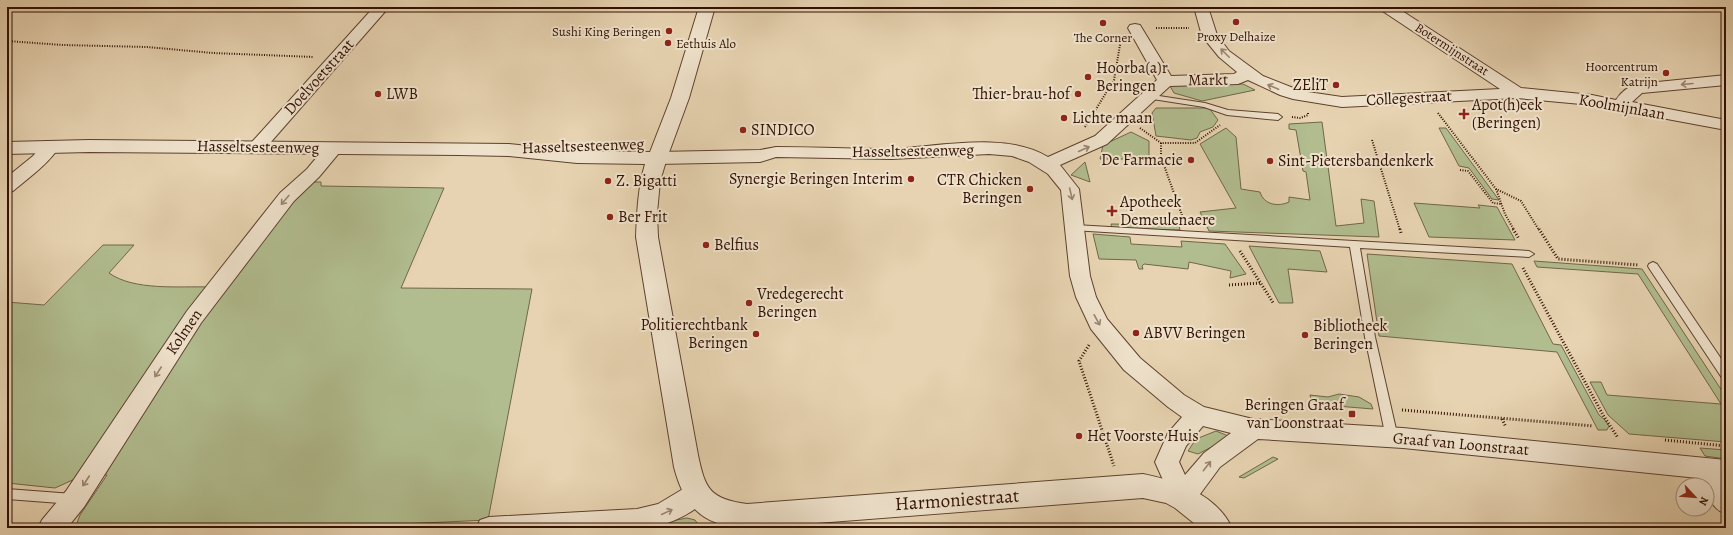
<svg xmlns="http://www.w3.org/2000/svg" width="1733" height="535" font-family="Alegreya,serif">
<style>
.green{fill:#b1bd8f;stroke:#716648}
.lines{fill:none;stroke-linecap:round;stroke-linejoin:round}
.service-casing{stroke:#5e412e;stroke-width:2}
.minor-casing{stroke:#5e412e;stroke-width:2}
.tertiary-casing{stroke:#5e412e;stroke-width:2}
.path-far1{stroke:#311002;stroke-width:2;stroke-dasharray:1 1.5;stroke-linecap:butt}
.path{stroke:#311002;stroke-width:3;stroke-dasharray:1 2;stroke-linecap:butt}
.service{fill:#efe2cc;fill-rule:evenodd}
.minor{fill:#efe2cc;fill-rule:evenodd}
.tertiary{fill:#efe2cc;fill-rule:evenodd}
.oneway{stroke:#9a8471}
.poi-dot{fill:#8f2418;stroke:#efe2cc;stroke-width:1.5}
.labels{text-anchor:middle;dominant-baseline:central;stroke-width:4;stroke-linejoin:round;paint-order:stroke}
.far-poi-label{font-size:13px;fill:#311002;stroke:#efe2cc;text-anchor:end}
.far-street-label{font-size:13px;fill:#311002;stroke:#efe2cc}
.poi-label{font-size:16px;fill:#311002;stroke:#efe2cc;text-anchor:start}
.street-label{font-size:16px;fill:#311002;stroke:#efe2cc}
.near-street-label{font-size:19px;fill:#311002;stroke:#efe2cc}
</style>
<rect width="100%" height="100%" fill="#e7d3b1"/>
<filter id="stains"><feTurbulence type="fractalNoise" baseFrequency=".005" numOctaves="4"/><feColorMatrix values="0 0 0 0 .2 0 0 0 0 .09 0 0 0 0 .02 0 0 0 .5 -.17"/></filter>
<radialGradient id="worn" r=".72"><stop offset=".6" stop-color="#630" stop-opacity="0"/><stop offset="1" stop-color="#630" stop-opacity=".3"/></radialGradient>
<path class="green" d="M1243,84L1255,90L1202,101L1174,93L1170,86Z
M1156,108H1209L1218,120L1213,127L1200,132L1197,138L1191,140L1156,136L1152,113Z
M1322,122L1336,226L1364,223L1361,199L1374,201L1379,237L1209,231L1200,212L1236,208L1200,144L1226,128L1236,137L1241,189L1260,192C1264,205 1278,207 1289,202V197L1310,200L1306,172L1303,171L1296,130L1289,129V124Z
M1439,128H1446L1499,200L1492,199L1469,168L1459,166Z
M1131,132L1149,141V159H1100L1103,145Z
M577,148H621L619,153L575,152L573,150Z
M1085,162L1090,182L1071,175Z
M312,182H321V186L444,188L401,288L532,289L488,520L316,528H75L80,515L107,475H105L125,439L201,318L296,193Z
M1414,203L1480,208L1478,205L1497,207L1515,240L1429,237Z
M1111,224L1179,225L1180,230L1112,228Z
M1093,234L1130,237L1131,244L1182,247L1181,241L1225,244L1246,274L1230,278L1231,271L1189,262L1188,269L1144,264L1142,266L1143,269H1139L1136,260L1099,259Z
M103,245H134L109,273C134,291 179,286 210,287L77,478L55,488L7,483V302L44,305Z
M1249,246L1320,251L1327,272L1288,269L1293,303H1279Z
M1367,254L1512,264L1553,344L1561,345L1599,415L1605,420L1609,426L1607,430H1598L1557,352L1379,336Z
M1534,261L1642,269L1726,397V442L1629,434L1608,415L1590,382H1601L1607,395L1721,404L1638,274L1537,267Z
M1339,394L1359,397L1371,404L1373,409L1312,404L1310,395L1328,397Z
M1216,431L1231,437L1198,454L1188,451L1196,439Z
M1700,448L1726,450V459L1705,456Z
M1273,457L1278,459L1244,478L1239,477Z
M687,518L695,520L701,528H634Z"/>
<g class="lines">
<g class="service-casing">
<path id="service" d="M1110,7H1120L1123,9L1119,11Z
M1146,94L1205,103L1228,110L1278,114L1282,117L1278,120L1227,115L1204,107L1146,98Z
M1075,225L1529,251L1534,254L1529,257L1360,248L1375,337L1398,438L1396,441L1392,443L1388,441L1386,438L1365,337L1350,247L1072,230L1070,228L1072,226Z
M1653,262L1657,264L1726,366V379L1722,378L1649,268L1648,266L1649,264Z
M7,489L73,494L77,495L79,499L77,503L73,504L7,499Z"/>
</g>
<g class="minor-casing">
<path id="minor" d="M374,7H389L263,151L257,152L251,151L248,147L251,143Z
M1194,7H1208L1217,35L1229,51L1263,76L1301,91L1342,97L1500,89L1381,10L1379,7H1396L1521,88L1592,95L1616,100C1621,92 1629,86 1638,84L1726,75V85L1642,93L1632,102L1726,120V130L1592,105L1517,98L1342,107L1293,99L1280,95L1248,80L1238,84L1170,86L1107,144L1060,165L1079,189L1090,276L1096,297L1107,319L1140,358L1184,395L1204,407L1253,419L1403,428L1726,460V514C1714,510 1707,498 1707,485H1702L1698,478L1403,448L1258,439L1220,467L1192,505L1183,508L1174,505L1155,462L1168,433L1182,417L1168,407L1124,370L1091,329L1076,297L1070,276L1061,190L1048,174L1029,162L1012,156L989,154L892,159L776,157L760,162L657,164L651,162L648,158L651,154L657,152L760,150L776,147C815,147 853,149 892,149C938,147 1006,131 1048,157L1095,136L1157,80L1128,28L1130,25L1135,24L1140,25L1171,76L1234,74L1237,72L1219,57L1202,36ZM1203,426L1231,433L1204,453L1185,475L1179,462L1186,446Z
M51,141L57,142L60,146C48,164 30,177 13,191L7,193V177L33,156L45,142Z
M333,144L339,145L342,149L339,153L319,177L294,201L201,323L84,507L67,528H38L42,520L66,491L187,311L280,193L307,169L327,145Z
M697,483L706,486L709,494C701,511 669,524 651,528H476L480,520L489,517L637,509L658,504L688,486Z"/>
</g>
<g class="tertiary-casing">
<path id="tertiary" d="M699,7H715L689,98L667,158L660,181L657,213L658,237L698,455C705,489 710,499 747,504L1143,474C1177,481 1216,494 1232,528H1200L1175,508L1166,503L1143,498L752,528C706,528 685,510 674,467L636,237C637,212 638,188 645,164L577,163L509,156L459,155L89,152L7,154V142L89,140L509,144L577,151L650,152L671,98Z"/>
</g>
<path class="path-far1" d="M1156,28H1189
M7,41L63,45L147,47L213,53L314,57
M1438,113L1496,189L1521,201L1539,230
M1292,117L1300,118L1308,115V112
M1085,127L1114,80L1121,39
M1140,128L1161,143H1195L1220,125
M1372,140L1400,230
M1161,143V157L1184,221
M1460,170L1468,171L1493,203L1502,204
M1496,189L1505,214L1514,230"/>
<path class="path" d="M1400,229L1401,233
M1513,229L1519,239
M1539,229L1558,259L1639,265
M1240,251L1274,304
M1523,268L1603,415L1618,438
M1229,285L1260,283
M1089,345L1079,361L1114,466
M1402,410L1593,426
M1502,419L1506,427
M1665,440L1726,446"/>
<use href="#service" class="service"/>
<use href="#minor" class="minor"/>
<use href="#tertiary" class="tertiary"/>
</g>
<defs><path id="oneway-shaft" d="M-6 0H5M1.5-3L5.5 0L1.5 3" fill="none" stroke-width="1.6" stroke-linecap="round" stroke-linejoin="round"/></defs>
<g class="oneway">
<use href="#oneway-shaft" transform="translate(1225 53) rotate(-135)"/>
<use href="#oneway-shaft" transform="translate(1687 84) rotate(175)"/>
<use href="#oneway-shaft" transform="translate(1273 87) rotate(-157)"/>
<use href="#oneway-shaft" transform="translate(1084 149) rotate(-24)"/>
<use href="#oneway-shaft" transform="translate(1071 194) rotate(77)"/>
<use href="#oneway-shaft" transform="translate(285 200) rotate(130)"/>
<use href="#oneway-shaft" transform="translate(1097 320) rotate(61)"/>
<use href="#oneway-shaft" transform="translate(158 372) rotate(123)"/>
<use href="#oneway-shaft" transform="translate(1207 466) rotate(-52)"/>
<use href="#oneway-shaft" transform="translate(86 481) rotate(123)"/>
<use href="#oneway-shaft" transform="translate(667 512) rotate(-25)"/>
</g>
<g class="poi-dot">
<circle cx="1236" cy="22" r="4"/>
<circle cx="1103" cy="23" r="4"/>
<circle cx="669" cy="31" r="4"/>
<circle cx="668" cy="43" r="4"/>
<circle cx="1666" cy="73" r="4"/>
<circle cx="1088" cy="77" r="4"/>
<circle cx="1336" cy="85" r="4"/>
<circle cx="378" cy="94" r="4"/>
<circle cx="1078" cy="94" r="4"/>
<path d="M1462 108h4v4h4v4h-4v4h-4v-4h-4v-4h4z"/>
<circle cx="1064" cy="118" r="4"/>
<circle cx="743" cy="130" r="4"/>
<circle cx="1191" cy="160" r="4"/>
<circle cx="1270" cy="161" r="4"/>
<circle cx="911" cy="179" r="4"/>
<circle cx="608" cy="181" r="4"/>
<circle cx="1030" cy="189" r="4"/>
<path d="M1110 205h4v4h4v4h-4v4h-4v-4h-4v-4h4z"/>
<circle cx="610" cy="217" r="4"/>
<circle cx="706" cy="245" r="4"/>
<circle cx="749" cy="303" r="4"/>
<circle cx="1136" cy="333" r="4"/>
<circle cx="756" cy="334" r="4"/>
<circle cx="1305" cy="335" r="4"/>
<rect x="1348" y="410" width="8" height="8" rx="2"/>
<circle cx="1079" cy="436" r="4"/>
</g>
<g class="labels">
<g class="far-poi-label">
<text x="661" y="31">Sushi King Beringen</text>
<text x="1236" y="36" text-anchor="middle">Proxy Delhaize</text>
<text x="1103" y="37" text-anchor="middle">The Corner</text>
<text x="676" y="43" text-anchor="start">Eethuis Alo</text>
<text x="1658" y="66">Hoorcentrum<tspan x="1658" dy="15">Katrijn</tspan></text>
</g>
<g class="far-street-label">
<text transform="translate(1452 49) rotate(33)">Botermijnstraat</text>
</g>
<g class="poi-label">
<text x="1096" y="68">Hoorba(a)r<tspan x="1096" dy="18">Beringen</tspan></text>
<text x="1328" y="85" text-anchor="end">ZEliT</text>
<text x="386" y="94">LWB</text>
<text x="1070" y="94" text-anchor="end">Thier-brau-hof</text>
<text x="1472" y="105">Apot(h)eek<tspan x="1472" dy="18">(Beringen)</tspan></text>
<text x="1072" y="118">Lichte maan</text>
<text x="751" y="130">SINDICO</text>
<text x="1183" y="160" text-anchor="end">De Farmacie</text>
<text x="1278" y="161">Sint-Pietersbandenkerk</text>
<text x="903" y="179" text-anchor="end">Synergie Beringen Interim</text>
<text x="1022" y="180" text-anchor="end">CTR Chicken<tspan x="1022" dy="18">Beringen</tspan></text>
<text x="616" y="181">Z. Bigatti</text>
<text x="1120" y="202">Apotheek<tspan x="1120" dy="18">Demeulenaere</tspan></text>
<text x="618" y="217">Ber Frit</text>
<text x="714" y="245">Belfius</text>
<text x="757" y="294">Vredegerecht<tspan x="757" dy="18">Beringen</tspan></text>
<text x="748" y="325" text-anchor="end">Politierechtbank<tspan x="748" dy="18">Beringen</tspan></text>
<text x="1313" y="326">Bibliotheek<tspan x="1313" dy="18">Beringen</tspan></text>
<text x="1144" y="333">ABVV Beringen</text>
<text x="1344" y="405" text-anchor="end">Beringen Graaf<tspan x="1344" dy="18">van Loonstraat</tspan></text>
<text x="1087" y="436">Het Voorste Huis</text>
</g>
<g class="street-label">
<text transform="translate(319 77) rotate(-48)">Doelvoetstraat</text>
<text transform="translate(1208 80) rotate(-1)">Markt</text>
<text transform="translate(1409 98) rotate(-3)">Collegestraat</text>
<text transform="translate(1622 107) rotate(10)">Koolmijnlaan</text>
<text transform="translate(583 146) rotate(-2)">Hasseltsesteenweg</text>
<text transform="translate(258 147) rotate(1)">Hasseltsesteenweg</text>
<text transform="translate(913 151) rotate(-1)">Hasseltsesteenweg</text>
<text transform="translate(184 332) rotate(-56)">Kolmen</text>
<text transform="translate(1461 444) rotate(5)">Graaf van Loonstraat</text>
</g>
<g class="near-street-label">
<text transform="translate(957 500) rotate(-4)">Harmoniestraat</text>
</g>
</g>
<rect width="1733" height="535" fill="none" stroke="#e7d3b1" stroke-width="24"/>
<rect x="8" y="8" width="1717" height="519" fill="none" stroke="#311002" stroke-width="2"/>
<rect x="12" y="12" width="1709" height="511" fill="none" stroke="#311002"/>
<g transform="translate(1695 497) rotate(116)"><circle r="19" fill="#efe2cc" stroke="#a38e7b"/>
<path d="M0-3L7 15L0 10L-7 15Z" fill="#8f2418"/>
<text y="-6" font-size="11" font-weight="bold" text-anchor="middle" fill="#311002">N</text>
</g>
<rect width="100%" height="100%" filter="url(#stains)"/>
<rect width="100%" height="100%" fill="url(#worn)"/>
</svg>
